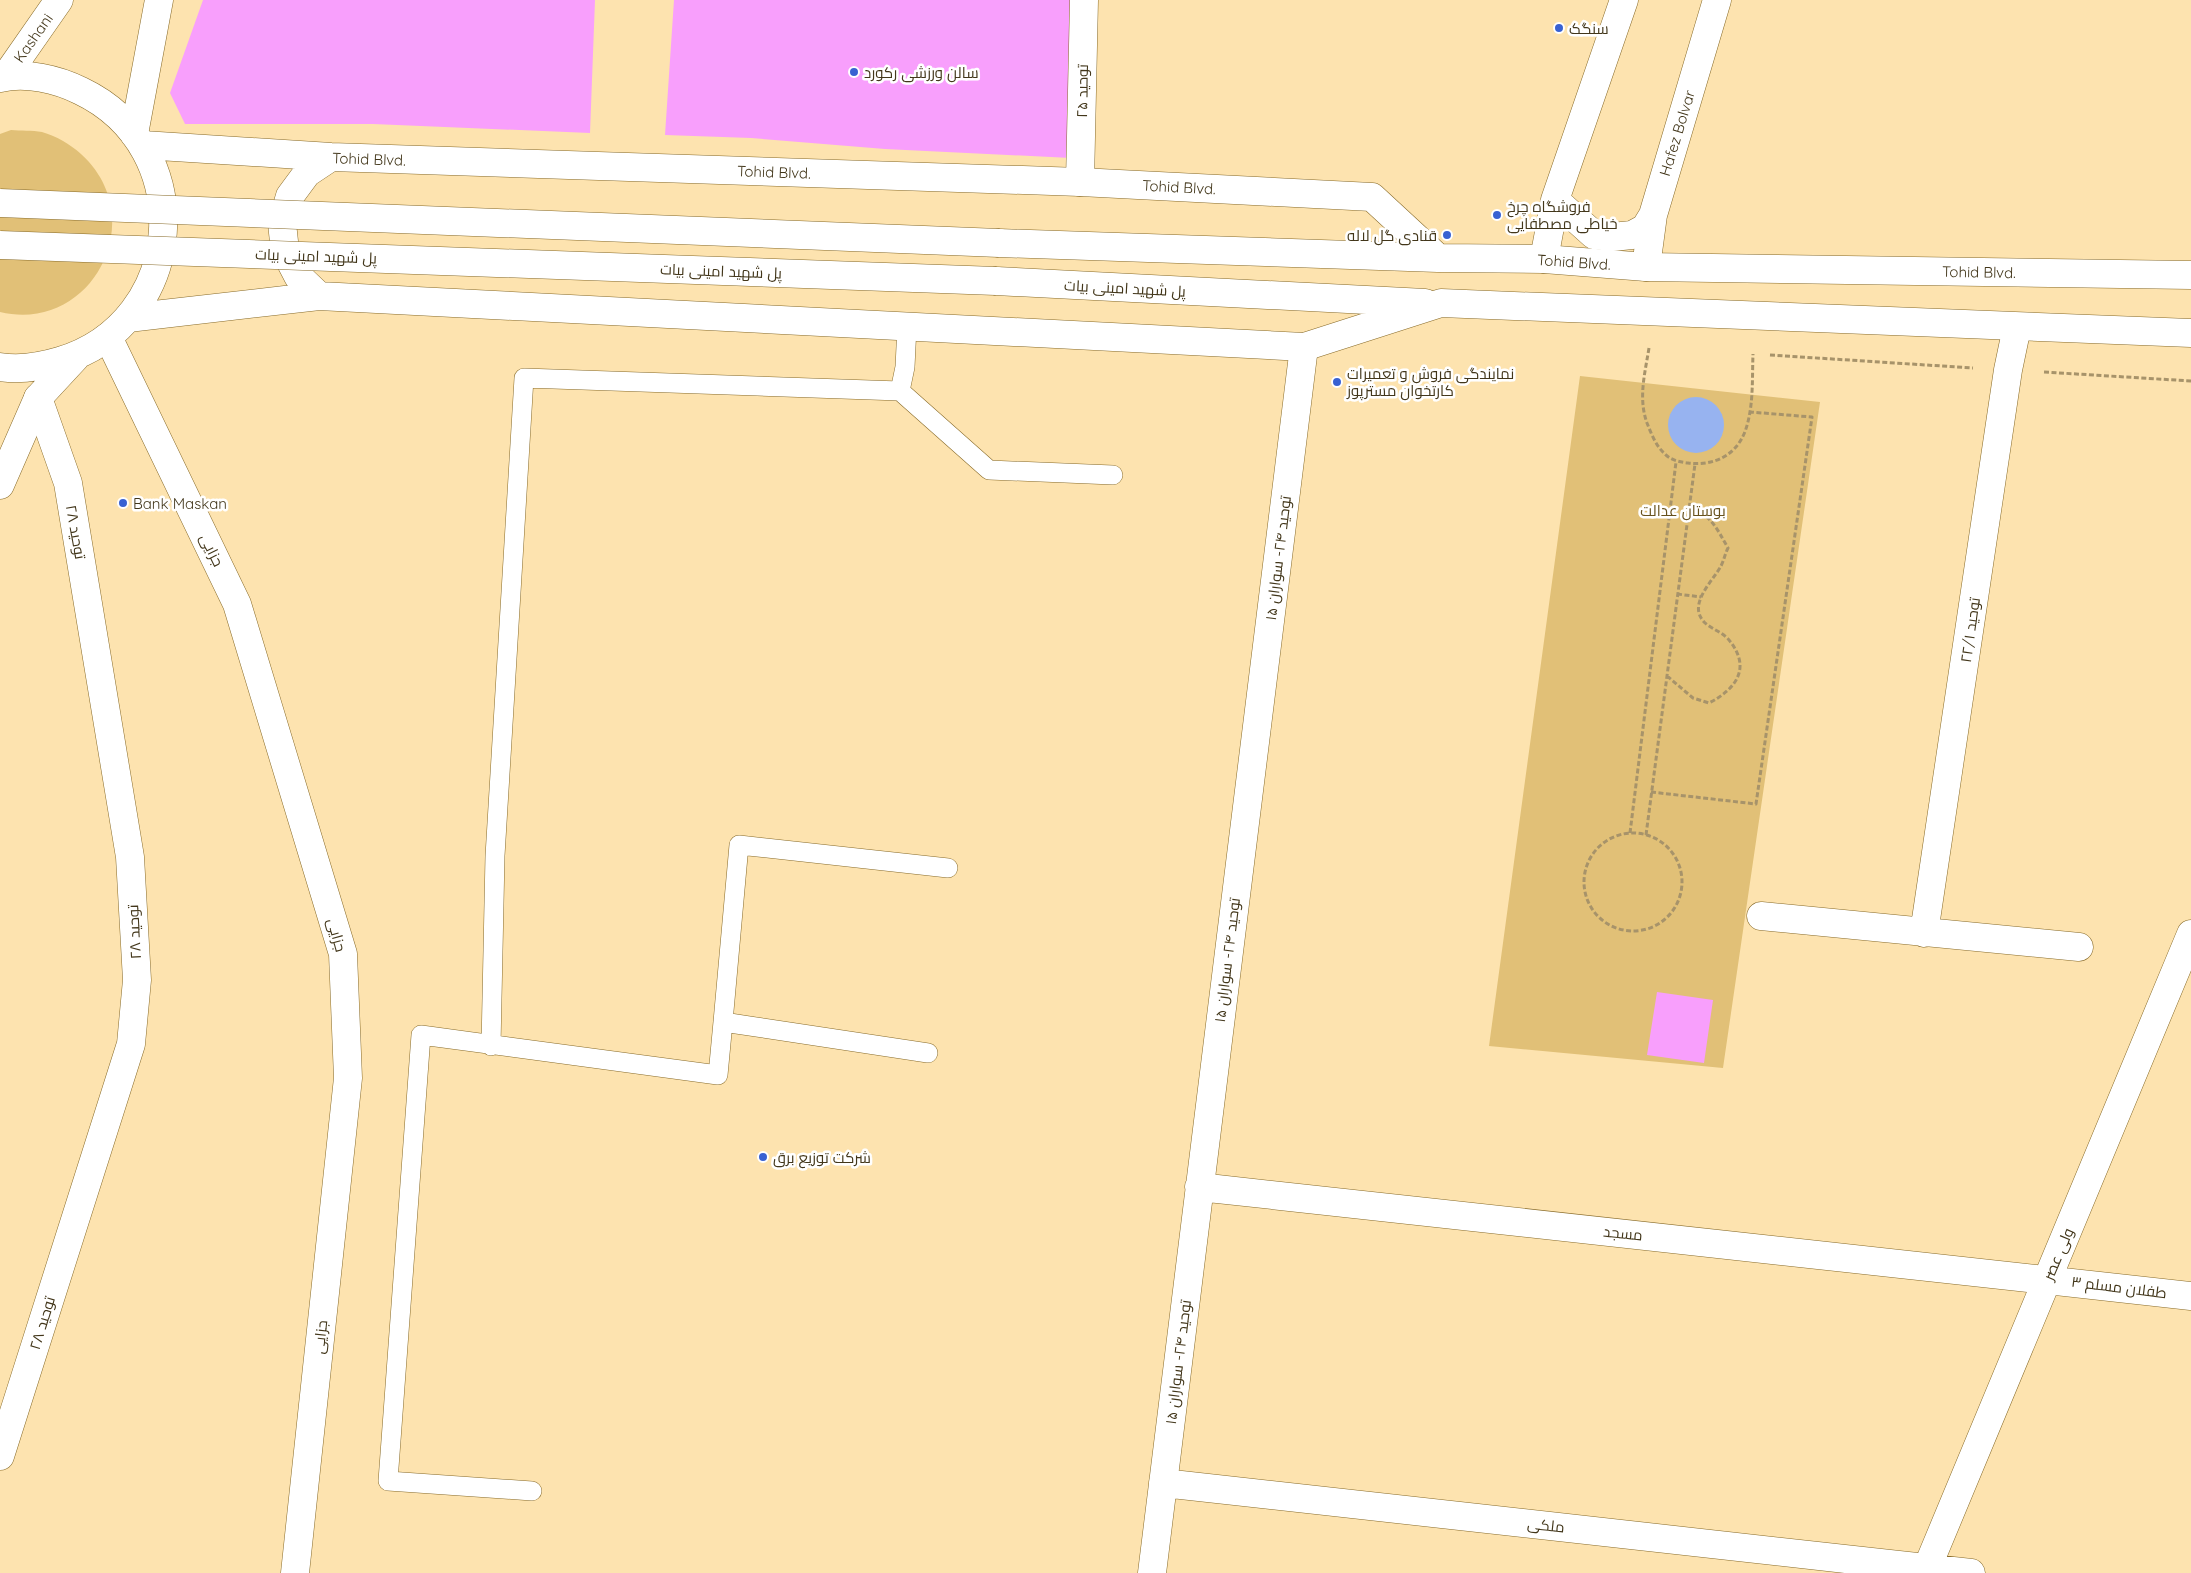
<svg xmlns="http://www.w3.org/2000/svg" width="2191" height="1573" font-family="Quicksand,Cairo,sans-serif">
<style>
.green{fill:#e1c077}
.water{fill:#97b3f0}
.building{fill:#f89ffc}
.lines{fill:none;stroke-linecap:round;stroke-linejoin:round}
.lane-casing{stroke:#886b29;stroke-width:20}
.street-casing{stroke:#886b29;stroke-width:29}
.secondary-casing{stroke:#886b29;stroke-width:29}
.path{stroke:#a7936a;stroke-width:3;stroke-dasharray:5 2.5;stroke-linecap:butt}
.lane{stroke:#fff;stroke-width:19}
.street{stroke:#fff;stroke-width:28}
.secondary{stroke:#fff;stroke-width:28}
.secondary-bridge-casing{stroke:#886b29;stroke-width:29;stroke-linecap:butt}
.secondary-bridge{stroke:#fff;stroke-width:28}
.poi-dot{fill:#3861d2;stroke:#fff;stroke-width:2}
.labels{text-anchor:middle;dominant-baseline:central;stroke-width:5;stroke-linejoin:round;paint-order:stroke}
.poi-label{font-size:15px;fill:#42361a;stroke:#fff;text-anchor:start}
.street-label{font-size:15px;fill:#42361a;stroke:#fff}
.park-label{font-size:15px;fill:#67511c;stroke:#fff}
</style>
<rect width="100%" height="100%" fill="#fde3af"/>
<path class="green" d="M11,130C21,131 32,130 42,132C56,136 70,144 81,154C152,218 92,334 0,312V134Z
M1580,376L1820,402L1723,1068L1489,1046Z"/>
<path class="water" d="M1668 425a28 28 0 1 1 56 0a28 28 0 1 1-56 0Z"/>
<path class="building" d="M203,0H595L590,133L373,124H185L170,93Z
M674,0H1071V158L885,149L751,138L665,135Z
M1657,992L1713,1000L1704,1063L1647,1055Z"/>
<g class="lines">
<g class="lane-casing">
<path id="lane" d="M900,391L905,367L907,326
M723,1022L739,845L948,868
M491,1046L495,856L524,378L900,391L989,470L1113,475
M532,1491L388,1481L421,1035L718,1075L723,1022L928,1053"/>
</g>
<g class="street-casing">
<path id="street" d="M1080,182L1084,0
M1555,200L1594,235L1612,237L1632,235L1645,228L1653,215
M1544,259L1555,200L1624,0
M1646,267L1653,215L1717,0
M108,337L237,604L343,954L348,1078L295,1573
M1761,916L2079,947
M1924,933L2008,370L2017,327
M1199,1187L2191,1296
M0,1456L131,1044L137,980L130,857L68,483L38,398
M1163,1483L1971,1573
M1152,1573L1304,347
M1925,1573L2191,934"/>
</g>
<g class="secondary-casing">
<path id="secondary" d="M6,76L59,0
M0,78C26,72 57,79 81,91C200,148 187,323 60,361C40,367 20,370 0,367
M134,134L159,0
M143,145L331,157L1080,182L1372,197L1438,258
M999,243L1438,258L1544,259L1646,267L2191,275
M996,281L1425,303
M319,296L298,276L285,251L282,223L290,196L307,173L331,157
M128,318L319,296L1304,347L1441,303L2191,333
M0,485L38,398L76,357"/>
</g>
<path class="path" d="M1649,348C1645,373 1638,398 1647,423C1651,433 1656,446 1664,453C1670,460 1679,462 1688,463C1712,466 1734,457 1744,434C1754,410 1752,379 1753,354
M1770,355L1973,368
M2044,372L2191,381
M1677,594L1701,597
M1667,676L1693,698L1709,703C1736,689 1752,668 1729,640C1720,629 1703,628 1699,613C1695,597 1714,579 1721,566C1724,560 1725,554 1728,548C1717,529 1711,514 1689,508
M1651,792L1756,804L1812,417L1750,412
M1630,833L1676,462
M1584 882a49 49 0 1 1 98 0a49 49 0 1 1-98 0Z
M1646,835L1695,464"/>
<use href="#lane" class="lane"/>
<use href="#street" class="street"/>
<use href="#secondary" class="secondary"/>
<g class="secondary-bridge-casing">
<path id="secondary-bridge" d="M0,203L999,243
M0,245L996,281"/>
</g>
<use href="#secondary-bridge" class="secondary-bridge"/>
</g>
<g class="poi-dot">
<circle cx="1559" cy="28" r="5"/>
<circle cx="854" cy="72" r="5"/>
<circle cx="1497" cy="215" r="5"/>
<circle cx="1447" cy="235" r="5"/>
<circle cx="1337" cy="382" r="5"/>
<circle cx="123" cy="503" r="5"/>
<circle cx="763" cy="1157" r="5"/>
</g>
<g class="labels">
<g class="poi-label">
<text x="1569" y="28">سنگک</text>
<text x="864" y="72">سالن ورزشی رکورد</text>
<text x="1507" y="206">فروشگاه چرخ<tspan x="1507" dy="17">خیاطی مصطفایی</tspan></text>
<text x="1437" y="235" text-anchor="end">قنادی گل لاله</text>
<text x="1347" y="373">نمایندگی فروش و تعمیرات<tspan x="1347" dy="17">کارتخوان مسترپوز</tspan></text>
<text x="133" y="503">Bank Maskan</text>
<text x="773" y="1157">شرکت توزیع برق</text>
</g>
<g class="street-label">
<text transform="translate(33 38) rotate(-55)">Kashani</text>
<text transform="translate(1082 91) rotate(-89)">توحید ۲۵</text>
<text transform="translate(1677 133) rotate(-73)">Hafez Bolvar</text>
<text transform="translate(369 159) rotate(2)">Tohid Blvd.</text>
<text transform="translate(774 172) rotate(2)">Tohid Blvd.</text>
<text transform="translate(1179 187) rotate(3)">Tohid Blvd.</text>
<text transform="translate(316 256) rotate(2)">پل شهید امینی بیات</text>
<text transform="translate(1574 262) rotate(4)">Tohid Blvd.</text>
<text transform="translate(721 271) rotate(2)">پل شهید امینی بیات</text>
<text transform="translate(1979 272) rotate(1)">Tohid Blvd.</text>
<text transform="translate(1125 288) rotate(3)">پل شهید امینی بیات</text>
<text transform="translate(76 532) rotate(80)">توحید ۲۸</text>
<text transform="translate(212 550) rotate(64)">جزایی</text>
<text transform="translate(1278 558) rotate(-83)">توحید ۲۴- سواران ۱۵</text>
<text transform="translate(1970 630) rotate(-82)">توحید ۲۲/۱</text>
<text transform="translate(134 932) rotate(-93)">توحید ۲۸</text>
<text transform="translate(337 935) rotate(75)">جزایی</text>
<text transform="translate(1227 960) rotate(-83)">توحید ۲۴- سواران ۱۵</text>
<text transform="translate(1623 1233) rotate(6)">مسجد</text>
<text transform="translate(2058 1254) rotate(-67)">ولی عصر</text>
<text transform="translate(2119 1287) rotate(7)">طفلان مسلم ۳</text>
<text transform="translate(42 1323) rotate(-73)">توحید ۲۸</text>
<text transform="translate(320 1337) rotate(-84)">جزایی</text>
<text transform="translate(1178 1362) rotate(-83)">توحید ۲۴- سواران ۱۵</text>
<text transform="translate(1546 1525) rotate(6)">ملکی</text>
</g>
<g class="park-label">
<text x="1683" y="510">بوستان عدالت</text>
</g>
</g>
</svg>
